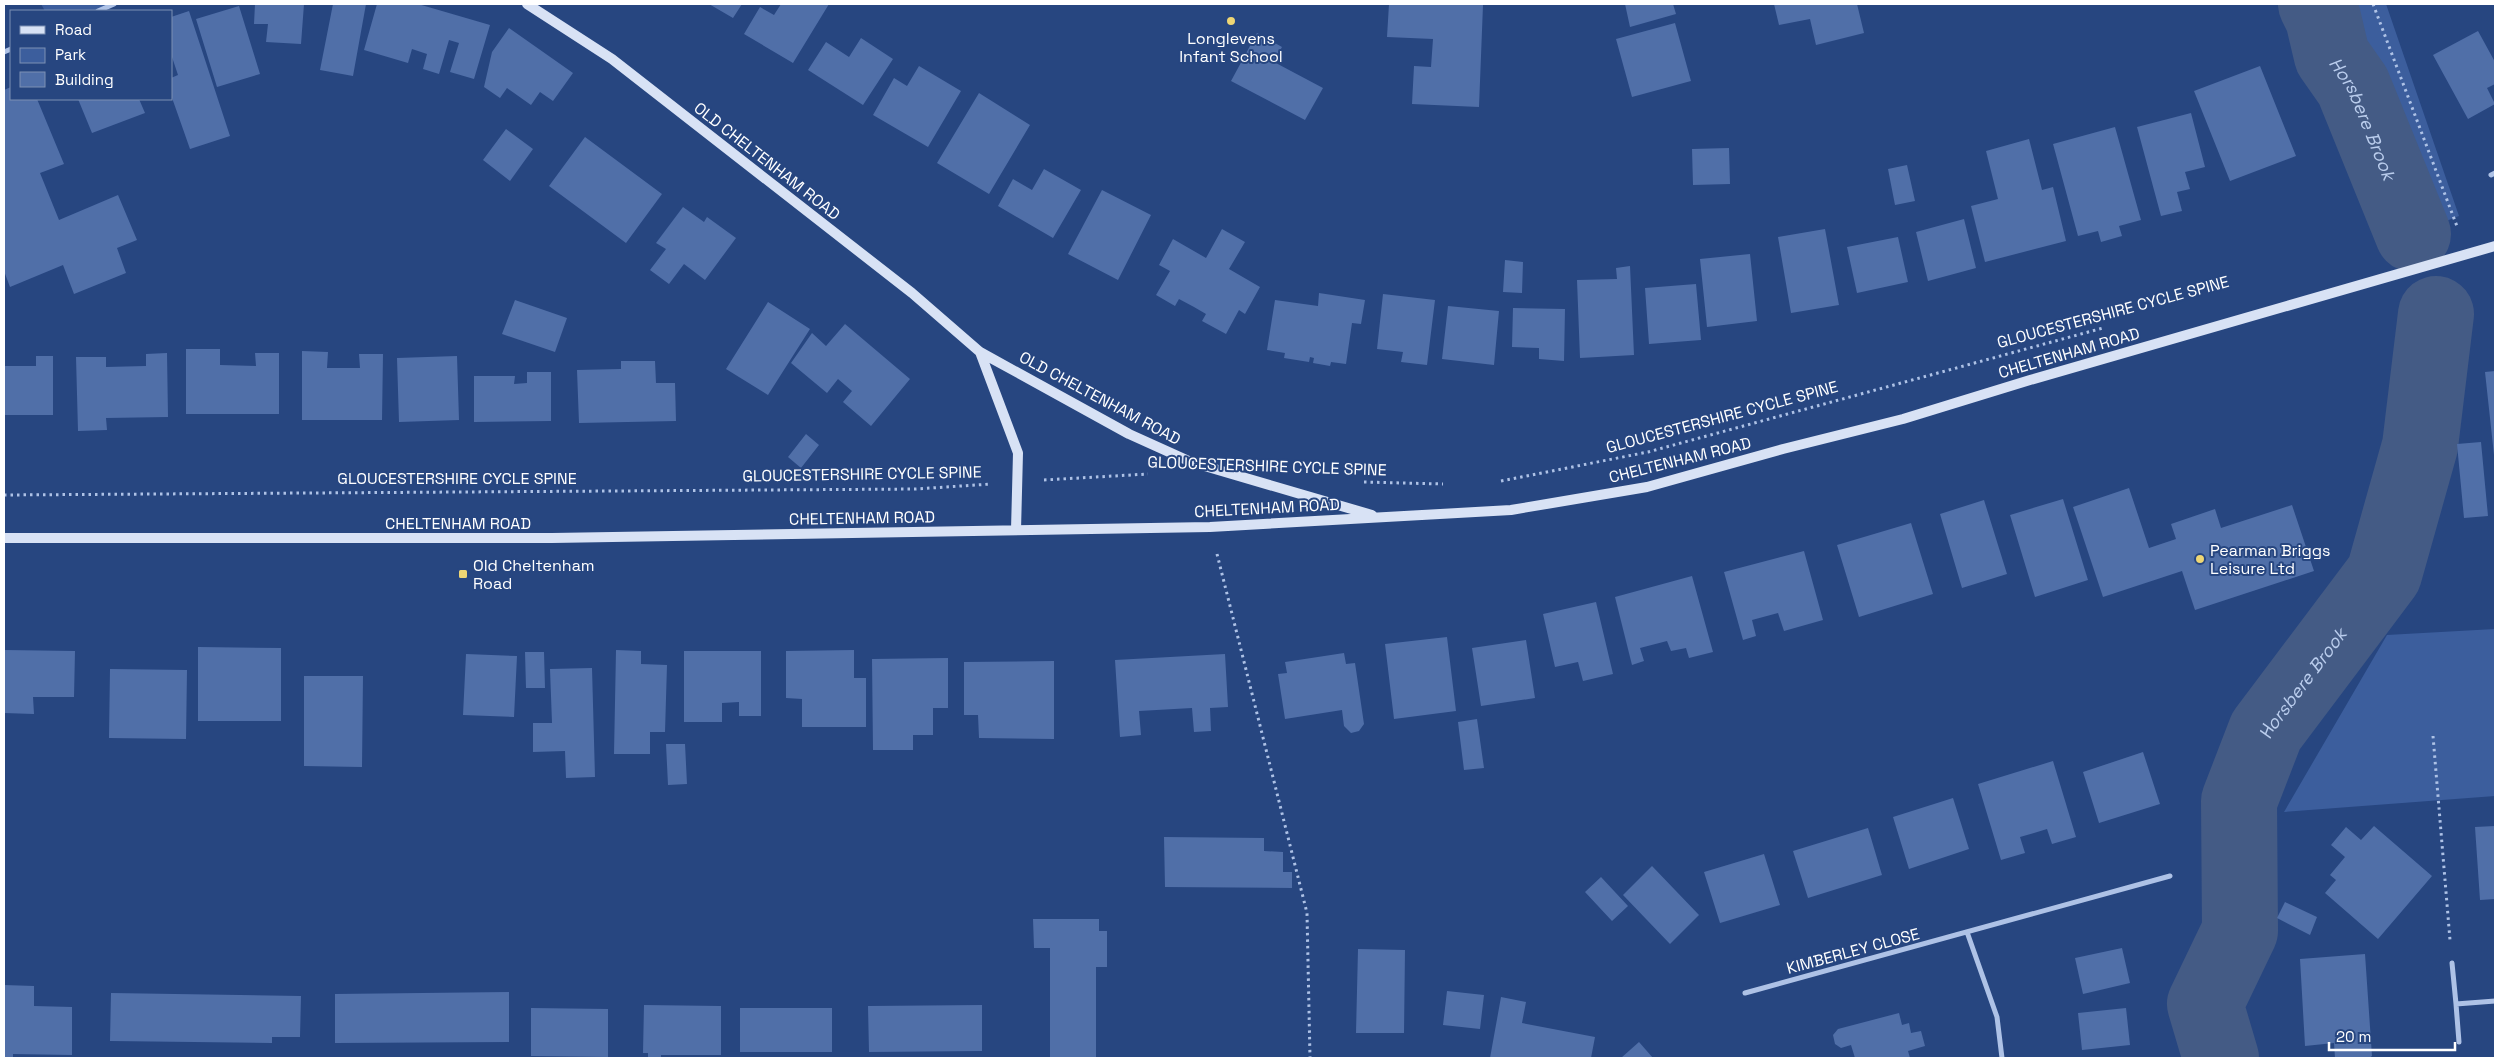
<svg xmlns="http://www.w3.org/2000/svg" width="2499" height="1062" font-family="'Space Grotesk',sans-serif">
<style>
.green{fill:#3c5e9d}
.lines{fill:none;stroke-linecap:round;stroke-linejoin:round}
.river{stroke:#445b85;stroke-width:76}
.building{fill:#506fa8}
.path{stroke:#aec2e6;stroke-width:3;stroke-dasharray:2.5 4;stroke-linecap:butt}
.street{stroke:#aec2e6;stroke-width:5}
.secondary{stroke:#d8e2f5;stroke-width:10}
.poi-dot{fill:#eed674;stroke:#274680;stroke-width:2}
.labels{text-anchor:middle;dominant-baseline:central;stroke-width:4;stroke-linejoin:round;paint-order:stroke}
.poi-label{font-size:16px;fill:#fff;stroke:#274680;text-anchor:start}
.street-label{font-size:16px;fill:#fff;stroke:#274680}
.water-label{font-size:18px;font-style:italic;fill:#bacded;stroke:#274680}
</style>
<rect width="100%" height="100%" fill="#274680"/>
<path class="green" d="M41,4H114L98,11H45Z
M2282,4H2386L2459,216L2413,234L2381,243Z
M2495,629V796L2284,812L2387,635Z"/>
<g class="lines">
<g class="river">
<path id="s1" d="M2316,4L2323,18L2332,56L2353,86L2413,234"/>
<path id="s2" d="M2221,1058L2205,1004L2240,931L2239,801L2266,731L2384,574L2420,446L2436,314"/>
</g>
</g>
<path class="building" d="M255,4H304L301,44L266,42L268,24H254Z
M333,4H366L353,76L320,70Z
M377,4H418L490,25L474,79L450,72L459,43L449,40L439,74L423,69L427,54L412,49L408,63L364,50Z
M709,4H742L733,18Z
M781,4H829L793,63L744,34L760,7L774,15Z
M1389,4L1483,5L1479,107L1412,104L1414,66L1431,67L1433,39L1387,37Z
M1625,4H1673L1676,14L1630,27Z
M1774,4H1857L1864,33L1816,45L1810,19L1779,25Z
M239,6L260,74L217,87L196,19Z
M189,11L230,136L190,149L171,95V78L178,75L171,54V17Z
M1675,23L1691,81L1632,97L1616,39Z
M509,28L573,73L553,101L540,92L531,105L507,88L500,98L484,87L492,52Z
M2478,31L2495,62V84L2487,88L2495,104L2468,119L2433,55Z
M1257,33L1282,47L1274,62L1323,88L1305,120L1231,81Z
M861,38L893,59L863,105L808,70L826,42L849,57Z
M919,66L961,91L928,147L873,115L894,78L907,86Z
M2260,66L2296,156L2230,181L2194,91Z
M11,87V99H37L64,164L40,173L59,220L118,195L137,240L117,248L126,273L74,294L63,265L10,287L4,271V90Z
M979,93L1030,125L989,194L937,163Z
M78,99H139L145,113L92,133Z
M2191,113L2205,167L2185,172L2190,189L2177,192L2182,211L2161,216L2137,127Z
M2115,127L2141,220L2119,226L2122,236L2101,242L2098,231L2078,236L2053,144Z
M506,129L533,149L510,181L483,160Z
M585,137L662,194L626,243L549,186Z
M2029,139L2042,190L2053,187L2066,241L1985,262L1971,206L1998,199L1986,151Z
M1729,148L1730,184L1693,185L1692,149Z
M1907,165L1915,201L1895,205L1888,169Z
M1044,169L1081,190L1053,238L998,206L1013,179L1032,190Z
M1102,190L1151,215L1118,280L1068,254Z
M683,207L704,222L707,217L736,238L705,280L684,264L669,284L650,270L666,249L656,243Z
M1964,219L1976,268L1928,281L1916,232Z
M1222,229L1245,242L1229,269L1260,287L1245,314L1239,310L1226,334L1202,321L1206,314L1194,307L1179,299L1175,306L1156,295L1170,271L1159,265L1173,239L1206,258Z
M1825,229L1839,305L1791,313L1778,237Z
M1898,237L1908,282L1857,293L1847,247Z
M1750,254L1757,321L1707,327L1700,259Z
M1505,260L1523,262L1522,293L1503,292Z
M1630,266L1634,355L1580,358L1577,280L1617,279L1616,268Z
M1696,284L1701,340L1649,344L1645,288Z
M1319,293L1365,300L1361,324L1352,323L1346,364L1331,362L1330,366L1313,363L1314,358L1310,357L1309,362L1284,358L1285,353L1267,350L1275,300L1318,306Z
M1383,294L1435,300L1427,365L1401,362L1403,352L1377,349Z
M515,300L567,318L555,352L502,334Z
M768,302L810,329L768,395L726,369Z
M1448,306L1499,311L1494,365L1442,359Z
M1513,308L1565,309L1564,361L1539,359V348L1512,347Z
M845,324L910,379L871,426L843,402L852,391L838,379L827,393L791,363L812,333L826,346Z
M186,349H220V365L256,366L255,353H279V414H186Z
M302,351L328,352L327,368H360L359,354H383L382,420H302Z
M167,353L168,417L106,418L107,430L78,431L76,357H106V367L146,366V354Z
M36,356H53V415H4V366H36Z
M457,356L459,420L399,422L397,358Z
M621,361H655L656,383H675L676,421L579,423L577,370L621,369Z
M2495,371V455H2494L2485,372Z
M527,372H551V421L474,422V376H515L514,384L527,383Z
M806,434L819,445L801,468L788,457Z
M2481,442L2488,516L2464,518L2457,444Z
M2129,488L2149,548L2176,539L2171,524L2215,509L2221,528L2292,505L2314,571L2195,610L2182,571L2103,597L2073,507Z
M2063,499L2088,580L2035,597L2010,515Z
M1984,500L2007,574L1962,588L1940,514Z
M1911,523L1933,594L1859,617L1837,545Z
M1804,551L1823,620L1784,631L1778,613L1752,620L1756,636L1743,640L1724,572Z
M1692,576L1713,652L1689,658L1686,648L1671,651L1667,641L1640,648L1644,661L1632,665L1615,597Z
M1596,602L1613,674L1583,681L1578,662L1555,667L1543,614Z
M1447,637L1456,711L1394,719L1385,644Z
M1526,640L1535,698L1481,706L1472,648Z
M198,647L281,648V721H198Z
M4,650L75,651L74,697H33L34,714L4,713Z
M616,650L641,651V664L667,665L665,732H650V754H614Z
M854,650V678H866V727H802V699L786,698V651Z
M684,651H761V716H739V702L722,703V722H684Z
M525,652H544L545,688H526Z
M1344,653L1346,664L1355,663L1364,724L1359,731L1351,733L1344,726L1342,710L1285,719L1278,674L1287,673L1285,662Z
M466,654L517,656L514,717L463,715Z
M1225,654L1228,707L1210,708L1211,731L1194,732L1192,708L1139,711L1141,735L1120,737L1115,660Z
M948,658V708H933V735H913V750H873L872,659Z
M1054,661V739L979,738L978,715H964V662Z
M592,668L595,777L566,778L565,751L533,752V723H552L550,669Z
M110,669L187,670L186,739L109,738Z
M304,676H363L362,767L304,766Z
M1477,719L1484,768L1464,770L1458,722Z
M666,744H685L687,784L668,785Z
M2143,752L2160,804L2099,823L2083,772Z
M2053,761L2076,837L2052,844L2047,829L2034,833L2020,837L2025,853L2001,860L1978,784Z
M1953,798L1969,849L1909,869L1893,817Z
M2374,826L2432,876L2378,939L2325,893L2336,880L2330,875L2345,857L2331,845L2346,827L2361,840Z
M2495,826V899L2480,900L2475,827Z
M1868,828L1882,875L1808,898L1793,851Z
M1164,837L1264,838V851L1283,852V872H1292V888L1165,887Z
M1764,854L1780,905L1720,923L1704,872Z
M1652,866L1699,915L1670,944L1623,895Z
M1601,877L1628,906L1612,921L1585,892Z
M2285,902L2317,917L2310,935L2277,918Z
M1033,919H1099V931H1107V967H1096V1058H1050V948H1034Z
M2122,948L2130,983L2083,994L2075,958Z
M1358,949L1405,950L1404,1033H1356Z
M2365,954L2372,1056L2369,1058H2335L2334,1043L2305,1046L2300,959Z
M4,985L34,986V1006L72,1007V1055L13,1054V1058H4Z
M1447,991L1484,995L1480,1029L1443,1025Z
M509,992V1042L335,1043V994Z
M111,993L301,996L300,1037H272V1043L110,1041Z
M1501,997L1526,1002L1522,1023L1595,1037L1591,1058H1490Z
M644,1005L721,1006V1055H661V1058H648V1053H643Z
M982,1005V1051L869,1052L868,1006Z
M531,1008L608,1009V1057L531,1056Z
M740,1008H832V1052H740Z
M2126,1008L2130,1045L2082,1050L2078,1013Z
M1899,1013L1902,1025L1909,1023L1911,1033L1921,1031L1925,1046L1908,1051L1910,1058H1855L1851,1045L1841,1048L1835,1044L1833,1035L1838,1029Z
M1639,1042L1653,1058H1621Z"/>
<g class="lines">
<path class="path" d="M2373,4L2458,229
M1044,480L1148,474
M1501,481L1648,452L2103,328
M1364,482L1443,484
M4,495L916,489L991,484
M1217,554L1307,913L1310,1058
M2433,736L2450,940"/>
<path class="street" d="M98,11L114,4
M4,52L11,49
M2491,175L2495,173
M1967,932L1997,1017L2002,1058
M2452,963L2456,1004
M1745,993L2170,876
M2459,1042L2456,1004L2495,1001"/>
<path class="secondary" d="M527,4L612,59L912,293L980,352L1129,434L1191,462L1372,515
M980,352L1018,453L1016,530
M4,538H552L1210,527L1511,510L1647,487L1783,449L1903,419L2030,380L2495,246"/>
</g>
<g class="poi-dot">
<circle cx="1231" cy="21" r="5"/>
<circle cx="2200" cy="559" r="5"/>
<rect x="458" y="569" width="10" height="10" rx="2.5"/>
</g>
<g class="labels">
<g class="poi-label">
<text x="1231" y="38" text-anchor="middle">Longlevens<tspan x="1231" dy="18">Infant School</tspan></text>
<text x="2210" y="550">Pearman Briggs<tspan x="2210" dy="18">Leisure Ltd</tspan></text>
<text x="473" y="565">Old Cheltenham<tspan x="473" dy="18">Road</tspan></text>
</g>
<g class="street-label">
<text transform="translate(767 161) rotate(38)">OLD CHELTENHAM ROAD</text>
<text transform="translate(2113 312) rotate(-15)">GLOUCESTERSHIRE CYCLE SPINE</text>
<text transform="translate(2069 353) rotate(-16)">CHELTENHAM ROAD</text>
<text transform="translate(1100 398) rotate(28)">OLD CHELTENHAM ROAD</text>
<text transform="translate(1722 417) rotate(-15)">GLOUCESTERSHIRE CYCLE SPINE</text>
<text transform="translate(1680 460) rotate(-14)">CHELTENHAM ROAD</text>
<text transform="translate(1267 466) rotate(2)">GLOUCESTERSHIRE CYCLE SPINE</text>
<text transform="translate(862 474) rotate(-1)">GLOUCESTERSHIRE CYCLE SPINE</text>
<text x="457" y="478">GLOUCESTERSHIRE CYCLE SPINE</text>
<text transform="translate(1267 508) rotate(-3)">CHELTENHAM ROAD</text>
<text transform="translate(862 518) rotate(-1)">CHELTENHAM ROAD</text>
<text x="458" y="523">CHELTENHAM ROAD</text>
<text transform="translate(1853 951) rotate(-15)">KIMBERLEY CLOSE</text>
</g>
<g class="water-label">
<text stroke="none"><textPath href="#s1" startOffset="125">Horsbere Brook</textPath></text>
<text stroke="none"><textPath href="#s2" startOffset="402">Horsbere Brook</textPath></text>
</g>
</g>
<rect width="2499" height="1062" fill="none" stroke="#ffffff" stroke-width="10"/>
<rect x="10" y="10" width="162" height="90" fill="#274680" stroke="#7d90b3"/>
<rect x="20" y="26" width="25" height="8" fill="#d8e2f5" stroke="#7d90b3"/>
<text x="55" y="35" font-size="15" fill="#ffffff">Road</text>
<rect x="20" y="48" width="25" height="15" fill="#3c5e9d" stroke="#7d90b3"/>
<text x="55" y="60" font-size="15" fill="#ffffff">Park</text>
<rect x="20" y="72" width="25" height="15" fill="#506fa8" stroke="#7d90b3"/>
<text x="55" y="85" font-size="15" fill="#ffffff">Building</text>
<path d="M2329 1042v8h126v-8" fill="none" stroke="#ffffff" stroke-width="2.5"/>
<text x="2336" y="1042" font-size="15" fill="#ffffff" stroke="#274680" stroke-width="4" paint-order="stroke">20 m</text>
</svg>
